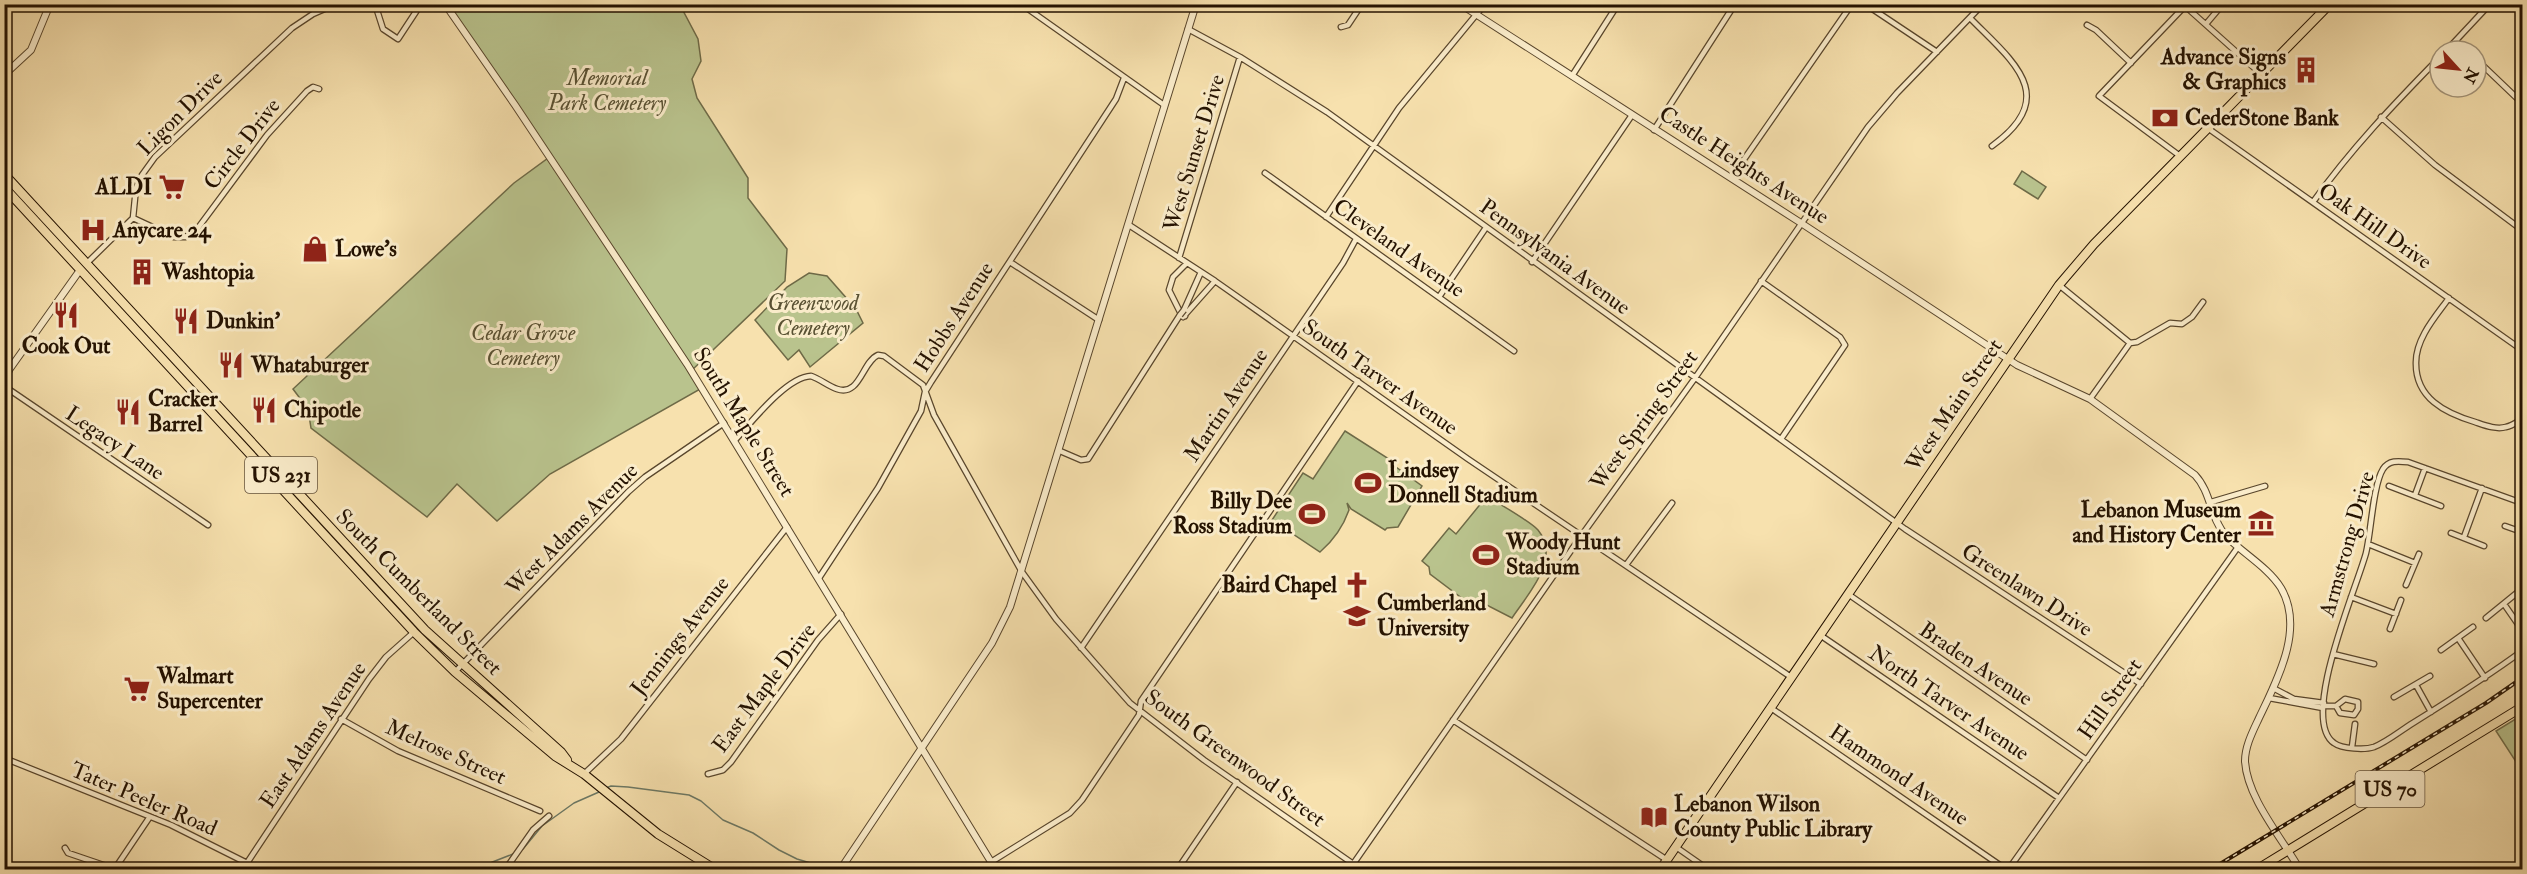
<svg xmlns="http://www.w3.org/2000/svg" width="2527" height="874" font-family="'IM FELL Double Pica',serif">
<style>
.green{fill:#b9c38d;stroke:#6e6a47;stroke-width:1.5}
.lines{fill:none;stroke-linecap:round;stroke-linejoin:round}
.stream{stroke:#6d7965;stroke-width:1.5}
.minor-casing{stroke:#59462c;stroke-width:7}
.tertiary-casing{stroke:#59462c;stroke-width:8}
.primary-casing{stroke:#241201;stroke-width:10}
.minor{stroke:#faecca;stroke-width:4.5}
.tertiary{stroke:#faecca;stroke-width:6}
.primary{stroke:#f7e1ae;stroke-width:8}
.rail-casing{stroke:#241201;stroke-width:4}
.rail{stroke:#faecca;stroke-width:1.5;stroke-dasharray:4.5;stroke-linecap:butt}
.minor-bridge-casing{stroke:#59462c;stroke-width:7;stroke-linecap:butt}
.minor-bridge{stroke:#faecca;stroke-width:4.5}
.labels{text-anchor:middle;dominant-baseline:central;stroke-width:6;stroke-linejoin:round;paint-order:stroke}
.shield{fill:#faecca;stroke:#64533d;stroke-width:1.5}
.shield-label{font-size:21px;font-weight:bold;fill:#241201}
.poi-label{font-size:22px;font-weight:bold;fill:#241201;stroke:#faecca;text-anchor:start}
.park-label{font-size:22px;font-style:italic;fill:#585032;stroke:#faecca}
.street-label{font-size:22px;fill:#241201;stroke:#faecca}
</style>
<rect width="100%" height="100%" fill="#f7e1ae"/>
<filter id="stains"><feTurbulence type="fractalNoise" baseFrequency=".00333" numOctaves="4"/><feColorMatrix values="0 0 0 0 .2 0 0 0 0 .09 0 0 0 0 .02 0 0 0 .5 -.17"/></filter>
<radialGradient id="worn" r=".72"><stop offset=".6" stop-color="#630" stop-opacity="0"/><stop offset="1" stop-color="#630" stop-opacity=".3"/></radialGradient>
<path class="green" d="M453,4L680,5L698,39L701,61L692,79L697,98L748,178V198L787,249L785,281L691,371L702,388L550,474L497,521L457,484L427,517L311,428L308,409L293,389L514,183L548,158L448,9Z
M2022,171L2046,187L2038,199L2014,184Z
M809,273L827,276L856,309L863,323L810,367L799,350L788,360L755,320L787,287Z
M1345,431L1389,459L1396,467L1422,486L1398,527L1387,528L1385,530L1351,509L1347,503L1349,510C1343,527 1334,540 1320,552L1272,520L1303,473L1313,479Z
M1487,496C1499,504 1530,521 1538,530C1562,559 1527,595 1512,618L1477,600L1467,602L1430,574L1429,567L1422,561L1449,528L1456,534Z
M2522,715V771L2496,731Z"/>
<g class="lines">
<path class="stream" d="M606,788L611,786L628,787L689,795L701,801L723,820L753,833L779,850L797,859L834,870
M523,849L542,826L574,803L599,792
M472,870L513,854"/>
<g class="minor-casing">
<path id="minor" d="M375,4L383,29L398,39L421,4
M1021,4L1164,105
M1865,4L1937,52
M2185,6L2261,74
M1970,18C2011,60 2062,96 1992,146
M2206,24L2223,4
M2087,25L2096,30L2131,63
M1341,27L1348,25L1362,4
M1188,29L1240,57L1327,112L1905,529L2141,684
M2456,41L2467,51
M2446,51L2490,4
M2476,59L2522,103
M1572,76L1618,4
M2381,117L2435,165L2522,230
M2209,129L2522,350
M1654,130L1735,4
M2180,156L2099,96L2185,6
M1265,173L1514,351
M1731,178L1852,4
M2313,202C2351,149 2394,104 2440,57
M1326,217L1399,108L1485,4
M133,218L174,237H185L195,232L267,135L307,91L313,87L319,89
M1129,225L1215,281L1468,459L1791,677
M1179,258L1240,57
M1010,262L1099,320
M1532,262L1632,115
M86,264L133,218L136,188L142,175L155,157L292,28L313,14L336,4
M1761,281L1840,337L1845,345L1781,439
M2059,285L2130,343
M1439,297L1485,229
M2449,298C2436,316 2416,338 2416,362C2415,398 2445,413 2475,422C2484,425 2496,430 2506,427C2512,426 2517,422 2522,419
M1184,310L1201,272
M1185,316L1180,312L1169,290L1173,277L1187,263
M1183,317L1215,281
M4,386L208,525
M2090,399L2130,343L2137,342L2170,323L2182,324L2192,317L2203,302
M735,440C751,423 786,377 811,376C820,379 828,386 837,389C860,397 862,362 878,355L884,356L923,385L934,415L1022,572L1056,619L1130,703L1204,760L1362,870
M1060,451L1081,460L1088,459L1180,315
M2389,486L2441,506
M2415,495L2425,468
M2211,502L2265,486
M2522,503L2408,462C2398,461 2389,460 2383,469C2373,485 2371,533 2366,553C2357,587 2299,719 2334,743C2342,749 2365,750 2374,747C2387,742 2400,731 2413,723C2450,700 2487,677 2522,651
M2505,526L2522,532
M2451,533L2484,546
M2464,537L2482,488
M2368,544L2415,563
M1626,565L1672,503
M819,578L878,488L921,411L925,392L931,382L1116,99L1124,78
M2406,585L2419,554
M1848,594L2087,760
M2351,597L2396,614
M2504,604L2522,630
M2486,618L2518,592
M2390,629L2401,600
M1820,635L2059,798
M2458,638L2485,678
M1081,648L1343,263L1356,239
M2441,650L2473,627
M2333,654L2374,664
M455,672L628,492L645,477L724,423
M2416,685L2431,712
M2273,688L2294,699L2324,703
M2394,697L2430,676
M2269,698L2323,708
M2323,706H2336L2345,699L2358,702V709L2354,715L2340,713L2336,706
M1771,708L2007,870
M341,719L398,751L540,811
M1453,720L1667,860
M2352,747L2355,724
M4,758L171,825L247,863L270,870
M584,774L621,739L787,527
M708,774L723,770L731,762L818,640L841,614
M1676,847L1709,870
M65,848L68,853L115,869
M991,862L1070,813L1082,800L1139,715L1141,701L1358,381
M247,863L369,679L386,657L414,632
M114,870L149,818
M505,870L533,830L549,816
M1177,870L1237,782
M1349,870L1579,539L1695,378L1868,127L1897,93L1983,4
M2008,870L2238,547"/>
</g>
<g class="tertiary-casing">
<path id="tertiary" d="M445,4L515,105L687,364L996,870
M1460,4L1801,223L2017,365L2090,399L2195,475C2211,492 2210,517 2225,535C2242,553 2268,567 2281,588C2305,629 2277,680 2259,718C2253,731 2245,746 2245,761C2247,798 2282,838 2300,870
M4,75L31,50L50,4
M4,383L9,370L80,270
M840,870L992,643L1010,607L1196,4"/>
</g>
<g class="primary-casing">
<path id="primary" d="M4,174L425,630L561,752L567,760
M4,187L414,632L455,672L555,756L584,774L658,834L716,870
M1660,870L2059,285L2094,244L2330,4
M2256,870L2522,707"/>
</g>
<use href="#minor" class="minor"/>
<use href="#tertiary" class="tertiary"/>
<use href="#primary" class="primary"/>
<g class="rail-casing">
<path id="rail" d="M2210,870L2486,703L2522,678"/>
</g>
<use href="#rail" class="rail"/>
<g class="minor-bridge-casing">
<path id="minor-bridge" d="M1180,315L1184,310"/>
</g>
<use href="#minor-bridge" class="minor-bridge"/>
</g>
<defs>
<g id="building-bare" transform="scale(2.07)"><path d="M-4-6H4V6H1V3H-1V6H-4ZM-2.5-4.3h1.7v1.8h-1.7ZM.8-4.3h1.7v1.8H.8ZM-2.5-1h1.7V.8h-1.7ZM.8-1h1.7V.8H.8Z" fill="#8f2418" stroke="#faecca" stroke-width="2.5" paint-order="stroke"/></g>
<g id="bank-bare" transform="scale(2.07)"><path d="M-6-4H6V4H-6ZM0-2.3a2.3 2.3 0 1 0 0 4.6a2.3 2.3 0 1 0 0-4.6Z" fill="#8f2418" stroke="#faecca" stroke-width="2.5" paint-order="stroke"/></g>
<g id="supermarket-bare" transform="scale(2.07)"><path d="M-6-5.5h2.5l.6 2H6L4.5 2H-2.5L-4.4-4H-6ZM-1.5 3.2a1.3 1.3 0 1 0 .1 0ZM3 3.2a1.3 1.3 0 1 0 .1 0Z" fill="#8f2418" stroke="#faecca" stroke-width="2.5" paint-order="stroke"/></g>
<g id="hospital-bare" transform="scale(2.07)"><path d="M-5-5h3v3.5h4V-5h3V5h-3V1.5h-4V5h-3Z" fill="#8f2418" stroke="#faecca" stroke-width="2.5" paint-order="stroke"/></g>
<g id="shop-bare" transform="scale(2.07)"><path d="M-5-2.5h2.3a2.7 3.5 0 0 1 5.4 0H5L5.5 6h-11ZM-1.5-2.5h3a1.5 2.3 0 0 0-3 0Z" fill="#8f2418" stroke="#faecca" stroke-width="2.5" paint-order="stroke"/></g>
<g id="restaurant-bare" transform="scale(2.07)"><path d="M-5-6h1v4h1v-4h1v4h1v-4h1v5L-1.5 .5V6h-2V.5L-5-1ZM5-6V6H3V1.5H1.5Q1.5-4 5-6Z" fill="#8f2418" stroke="#faecca" stroke-width="2.5" paint-order="stroke"/></g>
<g id="stadium-bare" transform="scale(2.07)"><path d="M0-5a6.5 5 0 1 0 0 10a6.5 5 0 1 0 0-10ZM-3.5-1.8h7v3.6h-7Z" fill="#8f2418" stroke="#faecca" stroke-width="2.5" paint-order="stroke"/></g>
<g id="museum-bare" transform="scale(2.07)"><path d="M0-6L6-3V-2H-6V-3ZM-5-1h2V3h-2ZM-1-1h2V3h-2ZM3-1h2V3H3ZM-6 4H6V6H-6Z" fill="#8f2418" stroke="#faecca" stroke-width="2.5" paint-order="stroke"/></g>
<g id="church-bare" transform="scale(2.07)"><path d="M-1.2-6h2.4v3.5h3.3v2.4h-3.3V6h-2.4V-.1h-3.3v-2.4h3.3Z" fill="#8f2418" stroke="#faecca" stroke-width="2.5" paint-order="stroke"/></g>
<g id="university-bare" transform="scale(2.07)"><path d="M0-5L7-2L0 1L-7-2ZM-4 1L0 2.5L4 1V4Q0 6-4 4Z" fill="#8f2418" stroke="#faecca" stroke-width="2.5" paint-order="stroke"/></g>
<g id="library-bare" transform="scale(2.07)"><path d="M-6-4Q-3-5.5-.7-3.5V5Q-3 3-6 4ZM6-4Q3-5.5 .7-3.5V5Q3 3 6 4Z" fill="#8f2418" stroke="#faecca" stroke-width="2.5" paint-order="stroke"/></g>
</defs>
<g fill-rule="evenodd">
<use href="#building-bare" x="2306" y="70"/>
<use href="#bank-bare" x="2165" y="118"/>
<use href="#supermarket-bare" x="172" y="187"/>
<use href="#hospital-bare" x="93" y="230"/>
<use href="#shop-bare" x="315" y="249"/>
<use href="#building-bare" x="142" y="272"/>
<use href="#restaurant-bare" x="66" y="315"/>
<use href="#restaurant-bare" x="186" y="321"/>
<use href="#restaurant-bare" x="231" y="365"/>
<use href="#restaurant-bare" x="264" y="410"/>
<use href="#restaurant-bare" x="128" y="412"/>
<use href="#stadium-bare" x="1368" y="483"/>
<use href="#stadium-bare" x="1312" y="514"/>
<use href="#museum-bare" x="2261" y="523"/>
<use href="#stadium-bare" x="1486" y="555"/>
<use href="#church-bare" x="1357" y="585"/>
<use href="#university-bare" x="1357" y="616"/>
<use href="#supermarket-bare" x="137" y="689"/>
<use href="#library-bare" x="1654" y="817"/>
</g>
<g class="labels">
<g class="shield">
<rect x="245" y="457" width="72" height="36" rx="4.5"/>
<rect x="2355.5" y="771" width="69" height="36" rx="4.5"/>
</g>
<g class="shield-label">
<text x="281" y="475">US 231</text>
<text x="2390" y="789">US 70</text>
</g>
<g class="poi-label">
<text x="2286" y="57" text-anchor="end">Advance Signs<tspan x="2286" dy="25">&amp; Graphics</tspan></text>
<text x="2185" y="118">CederStone Bank</text>
<text x="152" y="187" text-anchor="end">ALDI</text>
<text x="113" y="230">Anycare 24</text>
<text x="335" y="249">Lowe's</text>
<text x="162" y="272">Washtopia</text>
<text x="206" y="321">Dunkin'</text>
<text x="66" y="346" text-anchor="middle">Cook Out</text>
<text x="251" y="365">Whataburger</text>
<text x="148" y="399">Cracker<tspan x="148" dy="25">Barrel</tspan></text>
<text x="284" y="410">Chipotle</text>
<text x="1388" y="470">Lindsey<tspan x="1388" dy="25">Donnell Stadium</tspan></text>
<text x="1292" y="501" text-anchor="end">Billy Dee<tspan x="1292" dy="25">Ross Stadium</tspan></text>
<text x="2241" y="510" text-anchor="end">Lebanon Museum<tspan x="2241" dy="25">and History Center</tspan></text>
<text x="1506" y="542">Woody Hunt<tspan x="1506" dy="25">Stadium</tspan></text>
<text x="1337" y="585" text-anchor="end">Baird Chapel</text>
<text x="1377" y="603">Cumberland<tspan x="1377" dy="25">University</tspan></text>
<text x="157" y="676">Walmart<tspan x="157" dy="25">Supercenter</tspan></text>
<text x="1674" y="804">Lebanon Wilson<tspan x="1674" dy="25">County Public Library</tspan></text>
</g>
<g class="park-label">
<text x="607" y="78">Memorial<tspan x="607" dy="25">Park Cemetery</tspan></text>
<text x="813" y="303">Greenwood<tspan x="813" dy="25">Cemetery</tspan></text>
<text x="523" y="333">Cedar Grove<tspan x="523" dy="25">Cemetery</tspan></text>
</g>
<g class="street-label">
<text transform="translate(180 113) rotate(-45)">Ligon Drive</text>
<text transform="translate(242 144) rotate(-52)">Circle Drive</text>
<text transform="translate(1194 153) rotate(-73)">West Sunset Drive</text>
<text transform="translate(1744 165) rotate(33)">Castle Heights Avenue</text>
<text transform="translate(2375 226) rotate(35)">Oak Hill Drive</text>
<text transform="translate(1399 248) rotate(35)">Cleveland Avenue</text>
<text transform="translate(1555 257) rotate(36)">Pennsylvania Avenue</text>
<text transform="translate(954 317) rotate(-57)">Hobbs Avenue</text>
<text transform="translate(1380 377) rotate(35)">South Tarver Avenue</text>
<text transform="translate(1226 405) rotate(-56)">Martin Avenue</text>
<text transform="translate(1954 405) rotate(-56)">West Main Street</text>
<text transform="translate(1644 420) rotate(-54)">West Spring Street</text>
<text transform="translate(744 422) rotate(58)">South Maple Street</text>
<text transform="translate(115 443) rotate(34)">Legacy Lane</text>
<text transform="translate(572 529) rotate(-45)">West Adams Avenue</text>
<text transform="translate(2347 544) rotate(-74)">Armstrong Drive</text>
<text transform="translate(2027 590) rotate(33)">Greenlawn Drive</text>
<text transform="translate(419 592) rotate(45)">South Cumberland Street</text>
<text transform="translate(680 636) rotate(-52)">Jennings Avenue</text>
<text transform="translate(1976 664) rotate(34)">Braden Avenue</text>
<text transform="translate(764 688) rotate(-53)">East Maple Drive</text>
<text transform="translate(2110 699) rotate(-55)">Hill Street</text>
<text transform="translate(1949 703) rotate(34)">North Tarver Avenue</text>
<text transform="translate(313 735) rotate(-56)">East Adams Avenue</text>
<text transform="translate(446 752) rotate(24)">Melrose Street</text>
<text transform="translate(1235 758) rotate(36)">South Greenwood Street</text>
<text transform="translate(1899 775) rotate(34)">Hammond Avenue</text>
<text transform="translate(144 799) rotate(23)">Tater Peeler Road</text>
</g>
</g>
<rect width="2527" height="874" fill="none" stroke="#f7e1ae" stroke-width="24"/>
<rect x="6" y="6" width="2515" height="862" fill="none" stroke="#241201" stroke-width="3"/>
<rect x="12" y="12" width="2503" height="850" fill="none" stroke="#241201" stroke-width="1.5"/>
<g transform="translate(2458 69) rotate(117)"><circle r="28" fill="#faecca" stroke="#a4957a" stroke-width="1.5"/>
<path d="M0-4.5L10 22L0 15L-10 22Z" fill="#8f2418"/>
<text y="-9" font-size="16" font-weight="bold" text-anchor="middle" fill="#241201">N</text>
</g>
<rect width="100%" height="100%" filter="url(#stains)"/>
<rect width="100%" height="100%" fill="url(#worn)"/>
</svg>
